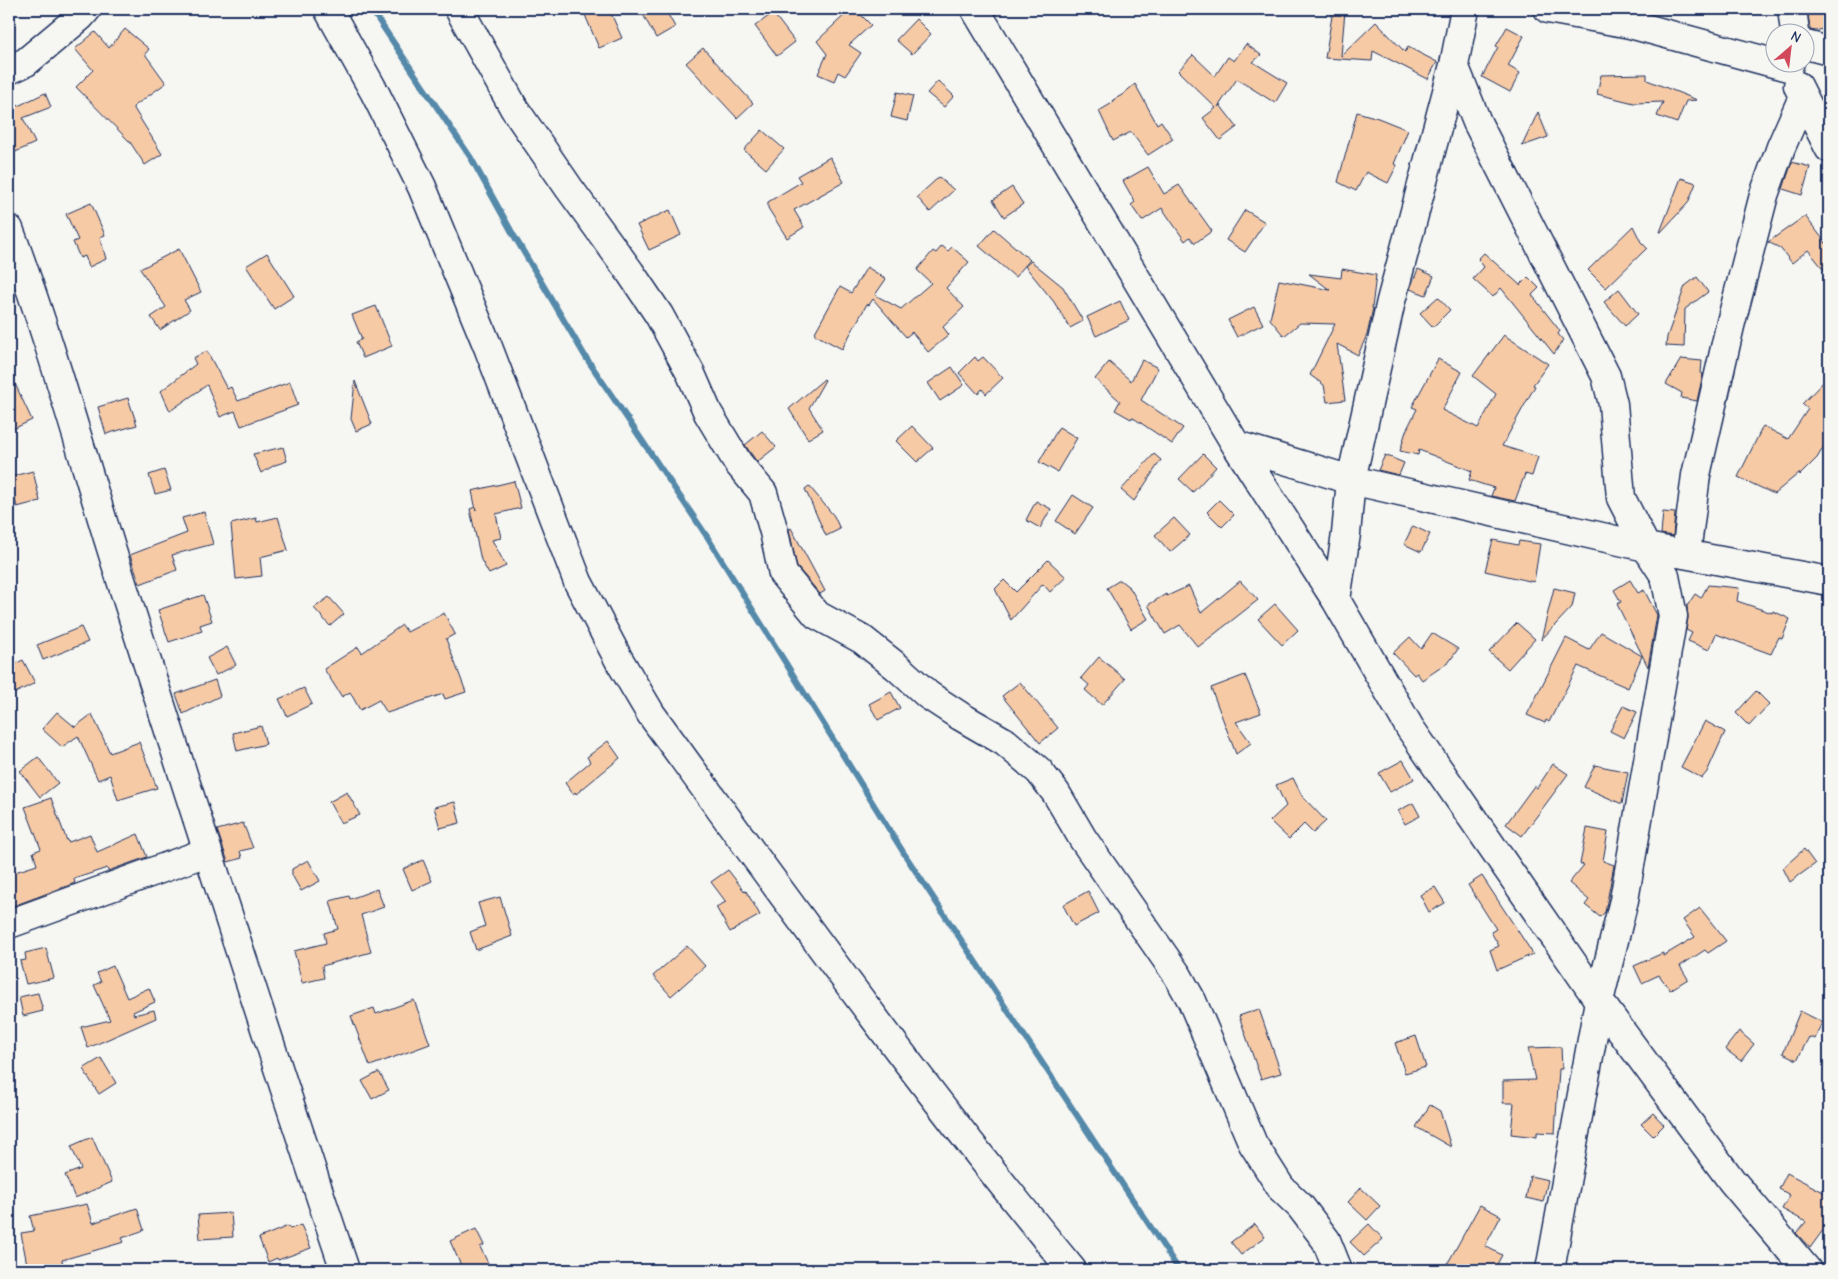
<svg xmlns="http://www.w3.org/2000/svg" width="1838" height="1279" font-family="'Comic Neue',sans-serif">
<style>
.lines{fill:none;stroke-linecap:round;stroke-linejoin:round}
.stream{stroke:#5589aa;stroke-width:6}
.building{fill:#f7caa6;stroke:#1b2f5e}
.minor-casing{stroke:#1b2f5e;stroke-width:31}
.minor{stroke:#f6f6f2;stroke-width:28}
</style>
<rect width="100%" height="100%" fill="#f6f6f2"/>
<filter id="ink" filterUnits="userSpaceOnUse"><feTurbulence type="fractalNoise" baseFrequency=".02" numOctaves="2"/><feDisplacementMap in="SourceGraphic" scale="10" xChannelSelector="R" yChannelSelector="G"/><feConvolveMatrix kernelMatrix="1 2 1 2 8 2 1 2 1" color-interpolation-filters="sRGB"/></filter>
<g filter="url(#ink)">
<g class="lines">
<path class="stream" d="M371,9L471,158L513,234L585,356L708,538L905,855L1179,1270"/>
</g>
<path class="building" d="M600,9H609L622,38L599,48L585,15Z
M640,9H665L675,27L656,38Z
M851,9H855L871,25L849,45L861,53L845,76L838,72L834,81L818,74L827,54L817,41Z
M1814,9H1829V27L1816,31L1810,30L1808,13L1813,11Z
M1333,10L1345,11L1341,56L1376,22L1405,52L1408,47L1437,62L1428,79L1373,51L1372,61L1325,58Z
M773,13L795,42L777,56L755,26Z
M916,19L931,34L912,54L896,40Z
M1507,27L1524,36L1508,66L1520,73L1510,92L1482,77L1498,47L1496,46Z
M125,29L149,49L145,54L166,83L133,107L162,154L145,165L130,142L76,87L93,70L75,49L95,32L109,48Z
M1246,44L1261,55L1253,62L1287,83L1275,103L1237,79L1218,107L1220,105L1237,127L1220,140L1203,118L1216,108L1178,71L1193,55L1215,76L1228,57L1234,61Z
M703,48L753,103L737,118L686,63Z
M1647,74V80L1697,100L1686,101L1677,123L1657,116L1663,102L1634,103L1597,94L1601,75Z
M938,81L954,96L944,107L927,93Z
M1135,84L1157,124L1161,121L1173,139L1148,155L1131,132L1113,141L1099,111L1114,102L1113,100L1122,95Z
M9,87L18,106L45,93L51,107L23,118L35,143L9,155Z
M897,92L913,96L907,121L891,117Z
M1357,112L1378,118L1408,130L1394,164L1397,165L1388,183L1366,172L1356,191L1338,182Z
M1538,112L1548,137L1522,146Z
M762,130L784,149L766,169L744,150Z
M830,157L844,182L794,210L804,227L787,238L768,208V202L801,182L797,176Z
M1792,162L1810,167L1802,195L1783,189Z
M1148,167L1164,194L1179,185L1212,231L1195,243L1190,237L1185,241L1162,208L1142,221L1131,205L1135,202L1123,181Z
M939,177L954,190L930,212L917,197Z
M1681,178L1696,183L1688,203L1661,232H1660Z
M1012,187L1023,204L1004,217L993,200Z
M91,203L105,235L100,237L106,259L89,267L85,256L80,258L73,242L78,240L66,214Z
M670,210L681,235L649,250L637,225Z
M1245,210L1265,222L1245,252L1226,240Z
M1805,216L1829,247V276L1808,250L1792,263L1780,248L1768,242Z
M1633,226L1641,242L1647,248L1606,288L1588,270Z
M994,229L1030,260L1015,277L979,246Z
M942,246L948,251L952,247L969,262L946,288L964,307L943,327L949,335L928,352L912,332L906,337L873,299L869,305L867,304L842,349L814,334L840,287L851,293L867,267L886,279L875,295L901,309L931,283L917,270L933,251L936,253Z
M179,249L201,292L184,300L190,310L160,330L151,317L166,307L140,269Z
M267,253L294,296L274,309L246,266Z
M1484,253L1520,285L1528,277L1539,288L1532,295L1560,331L1558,334L1563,340L1554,354L1501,288L1493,297L1473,279L1484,267L1478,259Z
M1031,261L1063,287L1083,321L1070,328L1054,302L1025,266Z
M1342,269L1376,275L1372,308H1373L1367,335L1358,355L1337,344L1345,400L1327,402L1324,385L1310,375L1335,324L1300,323L1284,336L1270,319L1279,280L1330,290L1309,274L1341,278Z
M1418,269L1434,276L1426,295L1410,289Z
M1697,277L1708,292L1685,309L1684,347L1666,346L1667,337L1685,286Z
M1619,289L1638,314L1625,326L1604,302Z
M1438,297L1450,310L1433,327L1420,313Z
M1120,301L1129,320L1096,336L1087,317Z
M376,306L392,346L363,358L356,342L362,339L352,315Z
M1254,307L1263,324L1237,337L1228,320Z
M1504,335L1548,364L1533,385L1535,386L1502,446L1538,457L1532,476L1525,474L1515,501L1491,496L1494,488L1469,480L1472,471L1419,450L1418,455L1400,451L1406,431L1417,409L1412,407L1438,359L1462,372L1442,410L1478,428L1496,394L1473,376Z
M207,351L227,389L231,387L238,401L290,382L298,405L241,426L235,411L220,417L207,385L170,411L161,391L196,364L193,358Z
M975,357L978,361L983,357L1003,378L986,394L982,389L978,394L959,373Z
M1681,359L1702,361L1701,373L1703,374L1697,401L1681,398L1682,393L1666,384Z
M1142,360L1158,368L1141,400L1183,428L1172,444L1132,417L1131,419L1115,410L1120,401L1095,379L1109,362L1131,381Z
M952,367L964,385L940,401L928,383Z
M9,371L32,420L9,431Z
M1829,376V438L1817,458L1800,475L1799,473L1774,494L1738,477L1763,426L1788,439L1808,409L1802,404Z
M824,379L825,380L809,408L823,430L808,439L789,409Z
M355,381L372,424L356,431L351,419Z
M128,398L137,425L106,434L98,407Z
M912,426L933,448L917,462L896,441Z
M1059,427L1077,438L1057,472L1039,462Z
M762,431L776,447L757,462L745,445Z
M283,447L287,461L275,465L261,473L253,454Z
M1154,454L1161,460L1134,501L1121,490Z
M1203,454L1216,467L1193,492L1179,479Z
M1385,455L1404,463L1399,475L1378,470Z
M164,470L171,490L155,494L149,475Z
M33,471L40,501L17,507L9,477Z
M514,481L521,508L496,514L501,538L492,540L506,566L489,574L481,560L470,509L475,507L476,510L472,491Z
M809,486L834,516L840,529L826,536L805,489Z
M1073,495L1093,508L1075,534L1056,521Z
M1219,500L1234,515L1222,527L1207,512Z
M1036,501L1051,509L1040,528L1026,520Z
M204,512L213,544L172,555L177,570L140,584L130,555L187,533L182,518Z
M1663,512L1675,513L1673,536L1661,534Z
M278,517L288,550L260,557L262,576L236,579L231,524L256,518L257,522Z
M1174,518L1190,535L1170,552L1155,535Z
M1413,526L1430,534L1421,552L1404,544Z
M791,528L825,591L820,594L797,567L789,529Z
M1493,540L1518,545L1519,541L1540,544L1534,582L1485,571Z
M1048,560L1066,577L1050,592L1043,584L1011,620L995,589L1004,580L1016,592Z
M1120,580L1130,588L1148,619L1131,629L1107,588Z
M1630,580L1638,593L1644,590L1657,615L1648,667L1617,604L1621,602L1614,590Z
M1240,581L1258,600L1198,647L1180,625L1165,634L1148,605L1166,594L1167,596L1189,586L1201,613Z
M1708,585L1739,588L1737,601L1772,613L1773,611L1790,619L1782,639L1779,637L1771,654L1716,634L1709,650L1688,641L1692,633L1686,630L1688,618L1687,606L1695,594L1701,598Z
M1554,588L1575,593L1572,607L1541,640Z
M203,595L212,621L200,625L202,631L169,642L158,610Z
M329,597L344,614L330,626L314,608Z
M1275,604L1298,630L1282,645L1258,619Z
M444,613L455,634L446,639L466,692L445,699L443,694L387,713L379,700L360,710L350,692L342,697L324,669L358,647L362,653L402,625L407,632Z
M1517,623L1535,639L1508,669L1489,652Z
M81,627L88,642L43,660L37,645Z
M1601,632L1642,656L1628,688L1578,666L1549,722L1546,720L1545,723L1527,715L1566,638L1589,650Z
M1432,633L1458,649L1449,662L1422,680L1417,673L1414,675L1393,653L1410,637L1421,649Z
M227,647L236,665L216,675L207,658Z
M1099,657L1125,679L1102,705L1085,690L1089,685L1081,678Z
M23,660L35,683L9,696V667Z
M1245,675L1261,713L1236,722L1251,743L1236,754L1211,688Z
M215,680L220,696L183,714L176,694Z
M1020,682L1058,728L1040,743L1002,696Z
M304,688L312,704L287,716L279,699Z
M1756,691L1769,704L1749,726L1736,713Z
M891,692L900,708L878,720L869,704Z
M1623,706L1637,712L1624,738L1610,731Z
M57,712L75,727L92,714L110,753L139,742L157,788L118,800L110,775L98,780L78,736L62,747L42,729Z
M1705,721L1725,732L1707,772L1702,778L1681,767Z
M261,726L266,744L237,751L233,733Z
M608,741L620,758L576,794L575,792L573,794L565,783L590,762L587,757Z
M38,757L58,783L40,797L20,771Z
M1403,760L1414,779L1390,792L1379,773Z
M1553,764L1568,774L1522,836L1506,824L1534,786L1537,788Z
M1595,765L1628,772L1622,804L1584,787Z
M1293,778L1302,796L1326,821L1313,833L1304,824L1289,839L1270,821L1286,806L1276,785Z
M347,792L360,815L341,823L329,802Z
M51,798L67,841L69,842L90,834L97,852L138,834L147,857L108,871L107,868L74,879L75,883L13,906L9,894V874L37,865L33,852L41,849L25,807Z
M455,802L460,823L440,828L434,807Z
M1413,803L1420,816L1405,824L1398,811Z
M243,823L253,848L240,851L242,858L228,862L217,830Z
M1587,828L1608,832L1603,861L1614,865L1605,912L1600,917L1585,905L1589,900L1569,883L1584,865L1580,864Z
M1804,849L1815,864L1790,882L1783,868Z
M308,860L320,881L301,891L292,875V869Z
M423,860L432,881L412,890L403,869Z
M728,870L745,892L746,891L760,915L730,932L716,907L726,902L711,882Z
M1482,876L1533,954L1497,970L1490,950L1499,946L1491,932L1496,929L1468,885Z
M1435,887L1445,903L1429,912L1420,895Z
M377,889L384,907L361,915L371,952L322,966L324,978L302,983L294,951L326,943L324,933L338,929L330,901L349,896L350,899Z
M1088,891L1099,913L1074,926L1063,905Z
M500,897L512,936L476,950L470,932L485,926L478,903Z
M1700,908L1726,941L1708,953L1705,950L1680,966L1688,979L1670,990L1659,975L1642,983L1634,966L1663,953V956L1695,937L1683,920Z
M687,946L705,966L671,996L653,976Z
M46,948L54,978L26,984L20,961L26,960L25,953Z
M113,966L127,998L149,988L155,1002L133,1012L134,1015L154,1010L156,1018L88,1048L81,1027L110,1020L94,985L101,982L97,973Z
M38,993L43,1011L23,1016L19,997Z
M414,1000L430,1044L370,1066L351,1016L374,1008L376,1014Z
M1259,1009L1281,1073L1261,1079L1239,1016Z
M1800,1011L1822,1022L1815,1039L1809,1037L1797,1060L1783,1053Z
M1739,1031L1754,1044L1741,1061L1725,1049Z
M1416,1036L1426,1067L1405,1073L1395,1043Z
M1561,1047L1562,1069H1559L1555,1133L1537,1132V1137L1511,1134L1514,1103H1503V1081L1535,1080L1528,1048Z
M101,1058L116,1083L99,1094L83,1069Z
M379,1072L389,1090L372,1099L362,1081Z
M1430,1105L1440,1111L1451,1147L1416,1127Z
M1653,1113L1664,1125L1653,1136L1641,1124Z
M92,1137L112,1182L75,1198L65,1175L81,1169L71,1146Z
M1787,1173L1829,1195V1222L1810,1248L1796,1233L1806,1222L1782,1209L1790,1195L1779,1189Z
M1530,1176L1548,1180L1543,1202L1526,1198Z
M1361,1188L1380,1206L1367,1220L1348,1202Z
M87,1204L93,1223L137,1208L144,1230L122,1238L124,1242L62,1260L63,1267L45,1270H28L21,1233L34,1231L30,1216Z
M1480,1205L1501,1216L1485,1246L1502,1255L1494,1270H1444Z
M231,1213L233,1237L200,1239L198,1215Z
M1255,1224L1265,1237L1241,1255L1231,1242Z
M1369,1224L1383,1239L1364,1256L1350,1242Z
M301,1225L311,1248L278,1260L277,1258L268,1262L259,1238L288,1226L290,1229Z
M476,1229L484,1245L480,1247L489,1265L478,1270H463L450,1241Z"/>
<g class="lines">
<g class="minor-casing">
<path id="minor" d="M328,9L375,93L422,187L488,347L578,582L619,660L651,714C788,902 924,1091 1072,1270
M459,9L514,108L569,188L630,272L659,315L691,374L708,413L738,463L763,493L774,532L783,574L817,615L863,640L897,667L928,695L960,716L1005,742L1039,771L1056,793L1083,839L1178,976L1192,1001L1253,1144L1281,1188L1300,1206L1326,1240L1338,1270
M975,9L1236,445L1336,600L1410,728L1599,1001L1732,1181L1807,1270
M1548,9L1630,24L1788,67L1790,62
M1792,9L1795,32
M1806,45L1829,51
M1454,65L1477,122L1606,376L1613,404L1621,498L1646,547L1665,576L1673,616L1624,900L1599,1001L1550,1270
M9,70L26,62L81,16L87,9
M1798,86L1829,148
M9,229C52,344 84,463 121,580C194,810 268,1041 345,1270
M1236,445L1351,480L1646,547L1829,581
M1686,554L1696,475L1730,326L1764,195L1781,147L1803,97
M1336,600L1346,534L1351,480L1391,301L1454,65L1465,9
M9,924L207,852"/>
</g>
<use href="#minor" class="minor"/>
</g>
</g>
<rect width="1838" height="1279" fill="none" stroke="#f6f6f2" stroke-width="30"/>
<rect x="15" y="15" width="1808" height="1249" fill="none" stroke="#1b2f5e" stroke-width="2" filter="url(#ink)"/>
<g transform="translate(1790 48) rotate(28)"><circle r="24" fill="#f6f6f2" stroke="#9ea6b7"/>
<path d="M0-4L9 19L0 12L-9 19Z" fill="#d1495b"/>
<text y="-8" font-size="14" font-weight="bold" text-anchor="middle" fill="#1b2f5e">N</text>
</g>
</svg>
